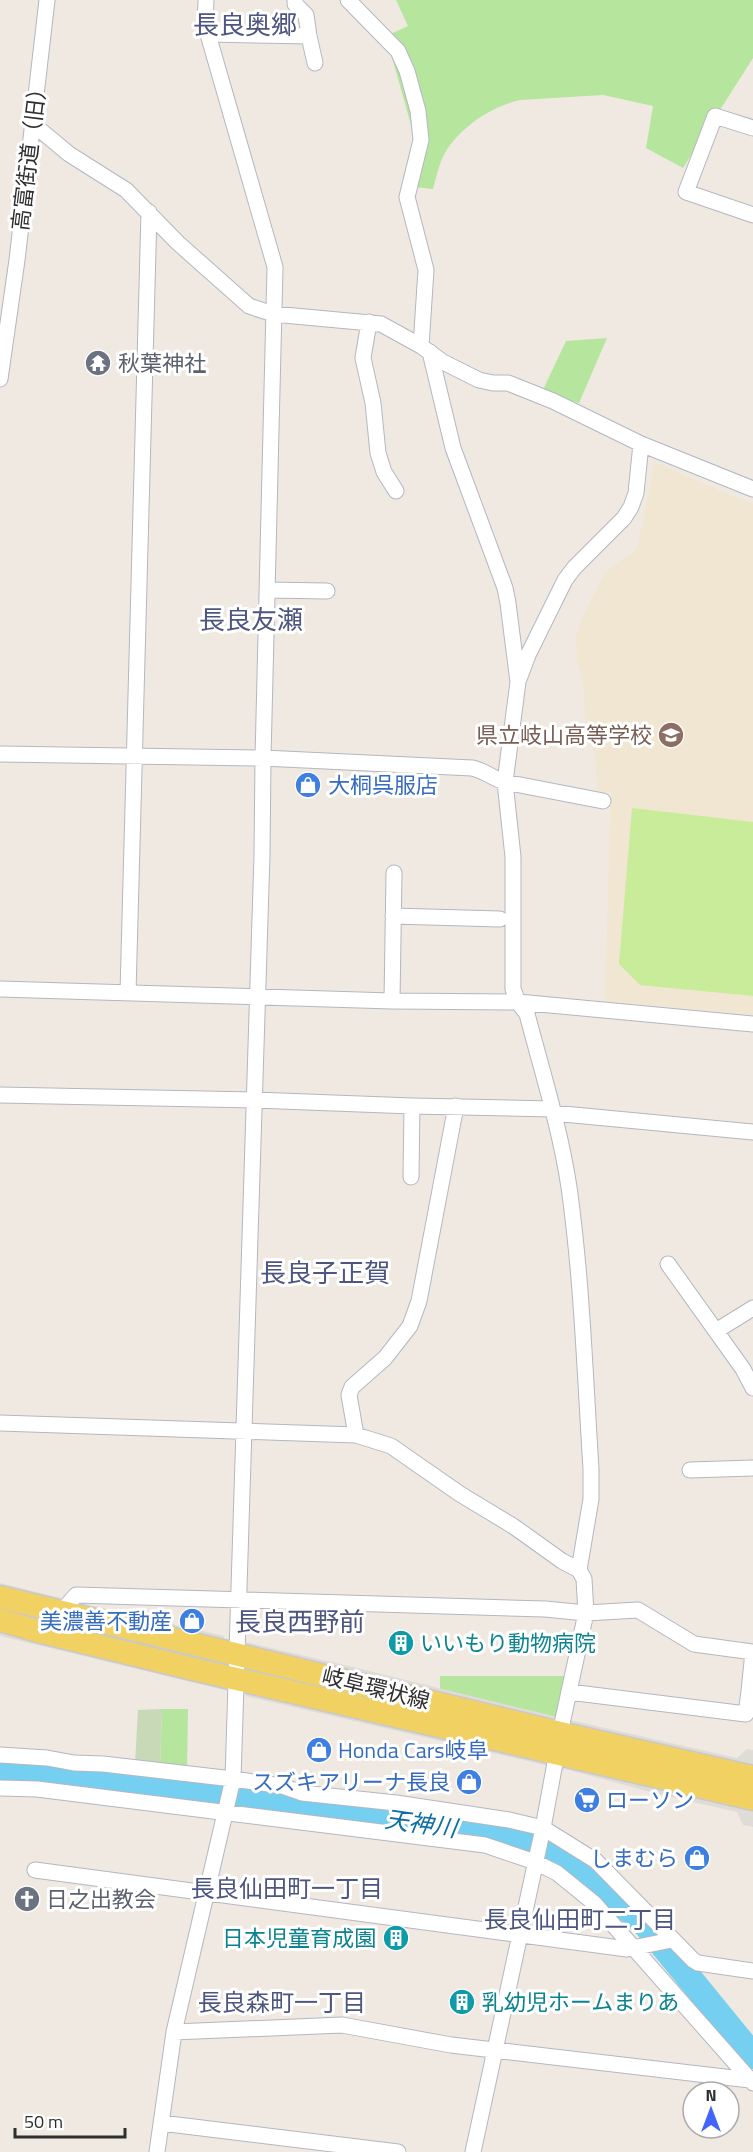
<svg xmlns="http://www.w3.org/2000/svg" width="753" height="2152" font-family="'Titillium Web','Noto Sans JP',sans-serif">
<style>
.education{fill:#f0e6d1}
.green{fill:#b6e59e}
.cemetery{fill:#c8d9b8}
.pitch{fill:#c9ec9a}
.plaza{fill:#dfdcd8}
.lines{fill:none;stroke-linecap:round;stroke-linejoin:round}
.river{stroke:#75cff0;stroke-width:26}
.minor-casing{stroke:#b4b7c1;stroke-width:17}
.primary-casing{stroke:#c9c9c9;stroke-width:25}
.minor{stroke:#fff;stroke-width:15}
.primary{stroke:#f2d163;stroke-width:22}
.labels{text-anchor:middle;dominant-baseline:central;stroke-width:6;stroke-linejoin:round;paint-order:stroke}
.street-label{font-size:22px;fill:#2e2e2e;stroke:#fff}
.worship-label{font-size:22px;fill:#5b616d;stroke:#fff;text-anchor:start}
.education-label{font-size:22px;fill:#785e54;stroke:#fff;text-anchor:end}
.shop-label{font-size:22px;fill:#366cbe;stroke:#fff;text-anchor:start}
.culture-label{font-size:22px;fill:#0d838f;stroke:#fff;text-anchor:start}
.water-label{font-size:24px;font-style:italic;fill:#0d6fa3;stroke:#fff}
.neighbourhood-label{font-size:24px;fill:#4d5680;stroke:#fff}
.quarter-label{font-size:26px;fill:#4d5680;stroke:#fff}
</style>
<rect width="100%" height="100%" fill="#efe9e1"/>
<path class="education" d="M655,462L711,487L753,504V1015L605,1001L611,791L598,794L595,757L585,714L583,681L577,661L576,636L581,620L605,573L637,549Z"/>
<path class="green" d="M396,0H753V58L683,168L646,148L653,106L603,95L520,100C492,106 459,128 445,153C439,163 436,178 433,189L414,187L420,157L386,36L408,26Z
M607,338L579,403L542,392L566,341Z
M440,1676H565L557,1717L440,1690Z
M162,1709H188L187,1770L160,1766Z"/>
<path class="cemetery" d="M162,1709L160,1766L135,1763L138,1710Z"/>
<path class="pitch" d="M632,808L753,822V996L640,985L619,964Z"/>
<path class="plaza" d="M0,1583L61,1598L57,1601L0,1588Z
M77,1602L224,1636V1642L75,1607Z
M0,1632L221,1683L228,1691L0,1636Z
M246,1642L361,1669L557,1717L552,1723L249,1649Z
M251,1690L547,1757L549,1766L245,1696Z
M570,1720L737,1758L747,1749L753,1750V1768L571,1726Z
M561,1765L753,1809V1827L743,1825L737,1812L658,1794L565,1769L559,1772Z"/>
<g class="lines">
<path class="river" d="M0,1773L86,1779L456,1825L508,1835L575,1863L646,1925L753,2056"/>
<g class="minor-casing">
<path id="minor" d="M295,0V4L306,15L309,36L315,63
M348,0L398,51L407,71L418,111L421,140L407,197L426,270L421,346
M208,34L309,36
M33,124L69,154L126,190L178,243L249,306L273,314L381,324L421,346L443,362L479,380L493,383H508L553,401L641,444L753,489
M753,128L715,116L686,192L753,215
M369,322L363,358L373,403L378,453L384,472L396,491
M430,352L453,448L505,588L508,603L518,682L505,782L513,857V989L518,1002L527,1014C542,1071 560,1128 569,1187C582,1280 585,1375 591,1469V1499L579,1570
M0,379L17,260L47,0
M267,590L327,591
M519,679L528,655L565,580L574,568L624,518L631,507L636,493L641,444
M0,754L263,758L472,768C484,770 493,779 505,782L603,801
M393,916L500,919
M0,989L392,1001L518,1002L753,1024
M128,993L149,212
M392,1001L394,873
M0,1095L255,1100L412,1106L552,1109
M553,1113L753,1132
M411,1177L412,1106
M668,1264L743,1369L753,1388
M716,1331L753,1308
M0,1423L356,1435L391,1446L460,1494L513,1526L562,1561L579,1570L584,1579L586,1613L560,1733
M356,1435L349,1395L352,1387L385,1358L410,1326L419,1301L456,1106
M690,1470L753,1468
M61,1612L76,1595L545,1609L586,1613L638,1610L694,1644L753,1652
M753,1652L749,1691H753
M569,1692L746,1714L749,1691
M0,1755L47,1758L74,1763L103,1764L233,1779L282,1786L302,1793L396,1803L509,1820L543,1828L596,1861L693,1960L698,1963L753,1971
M0,1788L37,1789L485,1845L535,1862L557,1873L594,1903L753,2083
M35,1870L627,1949L667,1941L670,1938
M174,2032L342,2025L451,2045L750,2080
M161,2123L398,2152
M157,2152L174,2032L233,1779L262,855L263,758L275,267L205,24L206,0
M473,2152L543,1828L557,1752"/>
</g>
<g class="primary-casing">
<path id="primary" d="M0,1597L560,1733L753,1777
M0,1620L34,1630L189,1668L753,1799"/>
</g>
<use href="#minor" class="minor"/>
<use href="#primary" class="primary"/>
</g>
<defs>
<g id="temple-disc" transform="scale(1.35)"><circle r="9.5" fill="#6b7280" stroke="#fff"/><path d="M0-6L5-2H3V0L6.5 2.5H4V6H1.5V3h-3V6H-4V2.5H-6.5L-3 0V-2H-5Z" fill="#fff"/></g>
<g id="school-disc" transform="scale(1.35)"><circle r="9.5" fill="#8d6e63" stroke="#fff"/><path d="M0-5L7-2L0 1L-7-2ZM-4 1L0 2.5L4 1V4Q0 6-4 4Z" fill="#fff"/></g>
<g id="shop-disc" transform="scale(1.35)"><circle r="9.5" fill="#3f7fe0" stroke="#fff"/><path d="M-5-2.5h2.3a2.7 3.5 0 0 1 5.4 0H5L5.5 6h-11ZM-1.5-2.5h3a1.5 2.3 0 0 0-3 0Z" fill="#fff"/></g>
<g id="building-disc" transform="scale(1.35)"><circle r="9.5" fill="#0f9aa8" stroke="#fff"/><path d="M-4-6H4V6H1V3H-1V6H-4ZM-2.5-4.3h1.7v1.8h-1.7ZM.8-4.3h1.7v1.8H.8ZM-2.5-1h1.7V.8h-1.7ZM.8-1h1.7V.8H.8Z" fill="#fff"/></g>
<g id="supermarket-disc" transform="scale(1.35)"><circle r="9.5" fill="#3f7fe0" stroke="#fff"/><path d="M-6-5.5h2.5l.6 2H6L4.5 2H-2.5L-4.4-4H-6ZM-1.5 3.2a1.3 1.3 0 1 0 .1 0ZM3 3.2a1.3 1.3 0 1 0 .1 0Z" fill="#fff"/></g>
<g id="church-disc" transform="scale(1.35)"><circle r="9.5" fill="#6b7280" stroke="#fff"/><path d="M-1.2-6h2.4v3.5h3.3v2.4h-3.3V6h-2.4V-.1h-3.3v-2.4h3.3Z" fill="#fff"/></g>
</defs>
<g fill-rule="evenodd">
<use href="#temple-disc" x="98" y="363"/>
<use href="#school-disc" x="671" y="735"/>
<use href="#shop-disc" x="308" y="785"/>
<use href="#shop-disc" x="192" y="1621"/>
<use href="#building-disc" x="401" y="1643"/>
<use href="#shop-disc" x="319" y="1750"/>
<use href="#shop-disc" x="469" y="1782"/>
<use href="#supermarket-disc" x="587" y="1800"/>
<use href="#shop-disc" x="697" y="1858"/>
<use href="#church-disc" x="27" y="1899"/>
<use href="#building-disc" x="396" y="1938"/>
<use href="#building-disc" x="462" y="2002"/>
</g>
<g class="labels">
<g class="street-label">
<text transform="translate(29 154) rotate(-83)">高富街道（旧）</text>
<text transform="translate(376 1688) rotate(14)">岐阜環状線</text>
</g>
<g class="worship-label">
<text x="118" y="363">秋葉神社</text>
<text x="46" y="1899">日之出教会</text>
</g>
<g class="education-label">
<text x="652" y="735">県立岐山高等学校</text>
</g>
<g class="shop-label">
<text x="328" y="785">大桐呉服店</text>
<text x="172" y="1621" text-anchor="end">美濃善不動産</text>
<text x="338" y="1750">Honda Cars岐阜</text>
<text x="450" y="1782" text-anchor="end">スズキアリーナ長良</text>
<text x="606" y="1800">ローソン</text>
<text x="678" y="1858" text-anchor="end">しまむら</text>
</g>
<g class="culture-label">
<text x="420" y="1643">いいもり動物病院</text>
<text x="376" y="1938" text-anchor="end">日本児童育成園</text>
<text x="482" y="2002">乳幼児ホームまりあ</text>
</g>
<g class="water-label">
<text transform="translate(421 1823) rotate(8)">天神川</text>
</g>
<g class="neighbourhood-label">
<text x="287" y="1888">長良仙田町一丁目</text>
<text x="580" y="1919">長良仙田町二丁目</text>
<text x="282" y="2002">長良森町一丁目</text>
</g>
<g class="quarter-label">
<text x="245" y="24">長良奥郷</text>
<text x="251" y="619">長良友瀬</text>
<text x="325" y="1272">長良子正賀</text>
<text x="300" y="1621">長良西野前</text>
</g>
</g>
<g transform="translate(711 2110)"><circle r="28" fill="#ffffff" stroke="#ababab" stroke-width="1.5"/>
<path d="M0-4.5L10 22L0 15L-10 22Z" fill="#4264fb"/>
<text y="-9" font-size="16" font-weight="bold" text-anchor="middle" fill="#2e2e2e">N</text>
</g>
<path d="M15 2128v9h110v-9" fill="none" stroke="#2e2e2e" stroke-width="3"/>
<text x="24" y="2128" font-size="18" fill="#2e2e2e" stroke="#ffffff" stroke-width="4.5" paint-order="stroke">50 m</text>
</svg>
